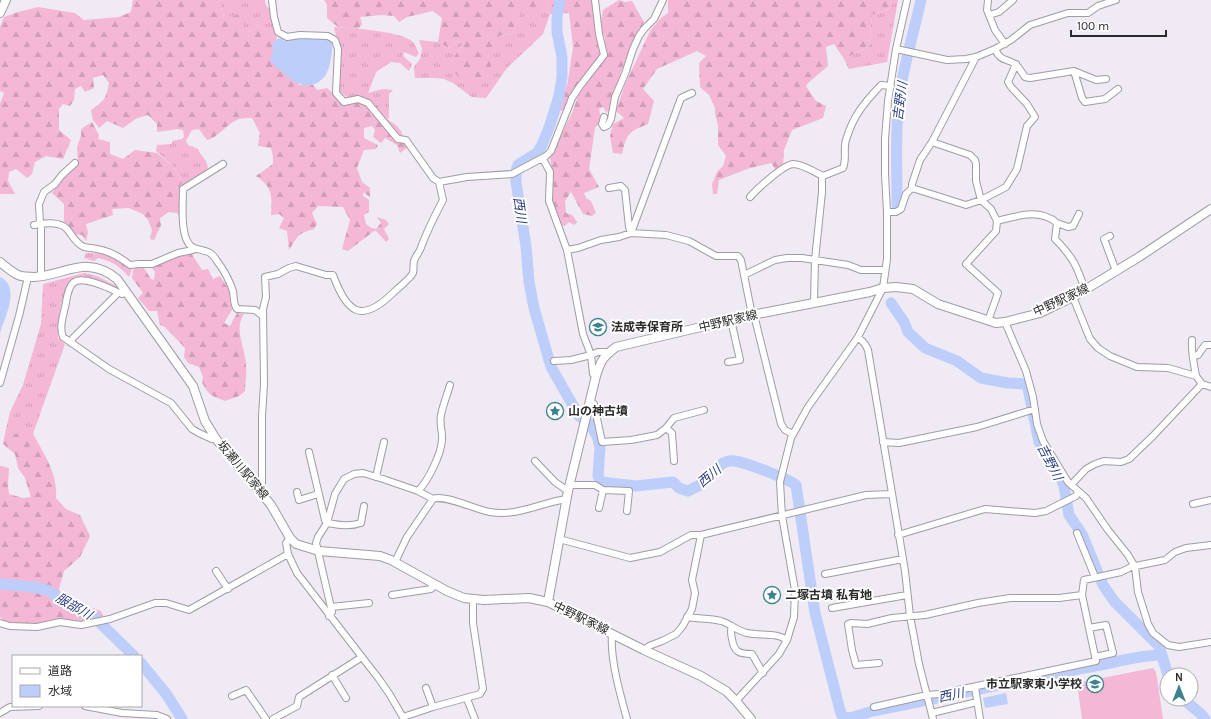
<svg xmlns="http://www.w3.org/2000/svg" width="1211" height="719" font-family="Karla,'Noto Sans JP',sans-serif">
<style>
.grass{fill:url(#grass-tufts)}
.forest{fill:url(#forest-firs)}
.pitch{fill:#f4b7d5}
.water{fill:#bdcefb}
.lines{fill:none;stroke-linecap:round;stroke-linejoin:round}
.river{stroke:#bdcefb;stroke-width:11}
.minor-casing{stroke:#a09ca4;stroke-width:8}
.major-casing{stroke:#a09ca4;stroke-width:10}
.minor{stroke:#fff;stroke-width:6}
.major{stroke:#fff;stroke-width:8}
.labels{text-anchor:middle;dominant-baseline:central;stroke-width:4;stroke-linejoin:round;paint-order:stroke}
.street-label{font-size:12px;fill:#2c2a2d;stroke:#fff}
.poi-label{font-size:12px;font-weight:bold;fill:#2c2a2d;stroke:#fff;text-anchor:start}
.water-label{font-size:13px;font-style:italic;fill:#2d3f81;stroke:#fff}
</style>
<defs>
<pattern id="grass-tufts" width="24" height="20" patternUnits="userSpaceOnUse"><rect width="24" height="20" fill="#f4b7d5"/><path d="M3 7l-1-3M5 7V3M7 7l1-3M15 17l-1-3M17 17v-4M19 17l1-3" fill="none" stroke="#d19eb7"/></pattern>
<pattern id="forest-firs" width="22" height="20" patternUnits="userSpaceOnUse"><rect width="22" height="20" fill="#f4b7d5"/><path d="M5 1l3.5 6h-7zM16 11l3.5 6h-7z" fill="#d19eb7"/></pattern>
</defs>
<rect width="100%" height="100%" fill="#efeaf3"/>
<path class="grass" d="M219,0H265L266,6L270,9L277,39L260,26L249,32L224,17Z
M547,0L550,14L543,34L507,68L486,98L472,97L453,83L444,79L436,78H415L414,67L420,59L422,49L419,40L438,42L449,48L457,41L464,42L448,66L493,47V37L513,33L520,13Z
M892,0H898L887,62L849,69L844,59L869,46L872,15L890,8Z
M334,27C350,28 402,31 413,42C415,44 417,50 419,53L416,57L404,52L403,56L412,64L409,71L400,63L391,62L376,72L368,93L383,89L393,90L389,94V118L387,119L382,110L352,101L338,90V55L342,46L338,44Z
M184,137H188L186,141L189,146H192L195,148L198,149C201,157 210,161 207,171L186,185L180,186L182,182L173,166L156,151L157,145L172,144V141L182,139Z
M86,253C109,253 113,258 132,269L129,277C119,266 113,261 98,258L94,261L84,258Z
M84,273L97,276L118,287L116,290L79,279L71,281C61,296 57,319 58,338L65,344L33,434H5L10,412L23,385L41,324L43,284Z"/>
<path class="forest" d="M133,0H219L224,17L239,15L249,32L260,26L277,39L272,44L299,85H313L317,90L327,88L345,104L352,101L370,99L383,110L387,119L396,125L401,131L405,142L410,146L400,153L397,145L385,138L381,143L373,137L375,130L372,126L364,128V138L378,145L376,149L364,150L357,168L362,182L370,188V197L363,192V196L369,200V212L364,215L366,224L371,228L376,229L381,223L377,217L386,220L389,224L384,229L389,239L386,242L376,231H374L348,251L342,249L350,220L343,207L318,206L312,213L317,224L314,229C298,233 298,236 289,250L287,231L279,228L284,218L279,214L271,215C272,197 273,187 256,176L273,164V157L271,148L258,146L260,133L252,118C248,118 243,118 239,119C227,123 218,138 207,140L199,129L192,130L188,137H184L183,130L178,129L157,132V124L148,115L137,118L123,128L107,121L99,128L93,120L91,110C104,101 106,99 109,83L103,75L93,78L94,88L85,92L81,86L75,89L74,100L70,106L63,104L59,109V130L71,140L63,159L46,156L35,162L32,174L27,178L16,169L9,172L8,181L15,194H0V104L4,93L0,91V27L4,17L18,12L38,7L75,13L84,20L119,17L131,12Z
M324,0H592L602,55L586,73L574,90L567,109L560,111L568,81L573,47L569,13L550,14L547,1L520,13L513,33L493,37V47L490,73L480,81L461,79L448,66L464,42L457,41L449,48L438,42L442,18L433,11L407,17L399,22L394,16L381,15L360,17L362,24L358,29L338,27L327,18V5Z
M619,0L625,2L632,1L644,22C626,53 619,76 610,110L606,112L603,107L599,109L601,120L595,128L589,169L599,187L584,193L586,198L591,201L596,213L592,216L583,214L571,192L565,201L566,213L572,215L577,222L574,225L569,222L565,226L561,225L553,207L550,197L552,171L550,157L572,113L578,96L605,58V38L600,27L603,10Z
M668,0H892L890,8L872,15L869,46L844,59L834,44L826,47L828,66L808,83L806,86L816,101L826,106L823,118L792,130L784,150L783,166L776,170L771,163L747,169L719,180L717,194H713L712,184L717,172L723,166L726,156L718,145V125L715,114V108L709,95L700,87L699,63L706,56L697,51L657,69L643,89L654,101L648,124C628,132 627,133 622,154L613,153L610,136L613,124L624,118L616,111L624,87L650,31L661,18L668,13Z
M92,122L99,135L98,139L110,142V154L123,159L135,150L157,153L173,166L182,182L179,188L182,191V218L177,213L169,212L160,218L161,225L154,240L150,239L152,230L148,220L143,214L129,208L112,209L113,215L86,224L88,233L86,241L82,235L72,234L68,224L64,222V204L52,193L63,177L78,162L77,147L81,136V129Z
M191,253L202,270L208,269L213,279L220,276L231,293L233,308L224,323L230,326L237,313L244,314C233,330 246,348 246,366C247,374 245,383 245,391L239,396L225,401C212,396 208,395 202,382L203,377L199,367L188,363L184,357L185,348L165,327L160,325L157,311H149L138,298L143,293L132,278L134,265H142L151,279L154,280L155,272L152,268L169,259Z
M5,434H33C44,454 58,474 56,498L66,509L80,515L90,536L80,557L64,571L59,589L62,597L101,611L103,616L86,621L67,620H49L40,625H15L3,620L0,617V466L9,468L8,486L9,494L23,498L31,497L25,478L18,468L15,454L3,444Z"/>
<path class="pitch" d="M1153,668L1156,672L1163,719H1082L1077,683Z"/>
<path class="water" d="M305,37L333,40C332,50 331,68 325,76C310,94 293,83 280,70C276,67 272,64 270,59L273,52L272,44L277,39L283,38L284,41Z
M0,277C21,286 5,317 0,333Z
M1006,693L1008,704L985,708L983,698Z"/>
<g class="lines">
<path class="river" d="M560,0L557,17V32L562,57V77L559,96L550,125L542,145L537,153L518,165L516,171V182L526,246L529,282L534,308L551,367L579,416L590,424L597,436L600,447L598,476L601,482L636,486L673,482L679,488L688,491L698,486L723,463C727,461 730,460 735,461C747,463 786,478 796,485L815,613L841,714L843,717L850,718L873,711C946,697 1018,680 1090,667C1114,663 1138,655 1162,655
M897,205C897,167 895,129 900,92C905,61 914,31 921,0
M891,303L904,322L908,332L925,348L957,361L981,378L1008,383L1027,384L1039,442L1060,476L1064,486L1069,515L1082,534L1103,585L1114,601L1159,646L1168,675
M0,584L34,587L50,591L66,604L93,616L134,656
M141,663L167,695L182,719
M1183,699L1201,714L1205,719"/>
<g class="minor-casing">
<path id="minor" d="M272,0L274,17L278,32L287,37L300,35L328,36L335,40L338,49L336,93L344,102L358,99L368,103L398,139L406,140L433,178L439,182L467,177L512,174L546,156L551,151L572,98L580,86L604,55L599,34L595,0
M988,0L987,10L995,30L1005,44
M989,15L999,12L1013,0
M896,49L947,60L966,59L976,57L995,49L1011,40L1030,25L1068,13H1088L1098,6L1116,0
M995,49C1001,62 1006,58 1015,64C1019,67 1022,73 1025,77L1030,78L1074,71L1096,80L1106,79
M1074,71L1082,98L1085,102L1105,99L1118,89
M604,117L602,124L604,127L608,125L611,119L615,97L625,74L633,49L639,36L644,29L654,19L663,0
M932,142L970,155L975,160L976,164V181L981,200L991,209L997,221L996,231L966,264L998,293L988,321
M543,159L550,172L549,201L567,250L583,334L591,355L571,360L554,361
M223,164L183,189C183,203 179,242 194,248C205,252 210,249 217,261C223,269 230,282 233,291C234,297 233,304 237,309L255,310L263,316
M609,188L621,186L625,190L629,227L631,233
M912,188V184L920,160L932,142L976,57
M750,197C757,189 783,165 793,164C803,164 814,172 823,176
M887,212H896L901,209L906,194L912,188L966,205L981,200L1006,187L1017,169L1027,126L1035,117L1027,104L1011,87L1008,82L1016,64
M997,221C1017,216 1039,208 1057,223L1055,239C1073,257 1077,266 1085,290
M1057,223L1068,227L1073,226L1079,214
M34,225C43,223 60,221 67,229C73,236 75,243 84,247C88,248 93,248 97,249C109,251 120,257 130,265L139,264H152L178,253L193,250L194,248
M631,233L681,98L692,93
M1110,236L1104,239L1116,271
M567,250L578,248L601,240L619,237L631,233L666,235L689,241L716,256H738L741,260L752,315L755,319L781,424L785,430L793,434
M744,275L775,260L787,258H802L848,265L861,270H885
M41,276V224L40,223L39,204L44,192L55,184L62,175L75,163
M126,291L122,294C112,290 83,274 73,283C67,289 67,299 65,307C63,317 59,327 63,337L109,369L171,403L192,429L199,433L212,439H216
M1073,297L1090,339L1098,348L1110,356L1137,367L1168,368L1196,376L1202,384L1211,387
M814,302L815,260L822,192V178L823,176L843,168C847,159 843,149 846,140C853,116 864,103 881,85L891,86
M1005,322L1026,371L1033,397L1037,424L1043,441L1068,482L1086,498L1108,530L1128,555L1135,567L1138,592L1148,624L1153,633L1168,645L1179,647L1211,642
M858,337L865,344L868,350L905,571L910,616L919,664L933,719
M1192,340C1191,352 1194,364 1196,376
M71,343L73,338L118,293
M1194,356L1198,355L1205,345H1211
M728,362L740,360L731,320
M596,376L593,374L591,355L598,352H610
M0,383L19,316L28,277
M590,402L594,404L602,442L631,440L657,435L666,428L674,418L704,410
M666,428L672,433L674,461
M883,442L899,443L977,427L1035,409
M309,452L325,520L327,523C339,525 349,527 361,523L364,506
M535,461L555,482L568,491
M376,477L384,442
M570,485H595L603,490L629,491L627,511
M1071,485L1086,469L1095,464L1104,461L1121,462L1129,459L1153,436L1202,384
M259,489L262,485V416L264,384L263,309L266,297L265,277L278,274L289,268L296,266L326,275H333C347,313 361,324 393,293C398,288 410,279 413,273C414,270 413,265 414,261C415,257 418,254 420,250C426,233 434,217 443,200L439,182
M418,491C428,481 441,455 442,440C443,432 439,425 441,415C443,405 447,395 450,385
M297,492L299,500L318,494
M1193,504L1211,500
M599,508L603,490
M1077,533L1095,577
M898,535L985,509L1035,513L1046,511L1076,496L1078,492
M290,538L286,543L288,554L297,573L379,679L390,695L404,719
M559,539L630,558L660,552L691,535H701L866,495L891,494
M395,562L407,537L433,499C445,494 476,510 490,512C516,517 541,503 566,499
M216,571L228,589
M825,574L903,559
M392,595L431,589L435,585
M331,607L369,603
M832,608L907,595
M329,616L332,612L316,543L318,537L327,523L335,494L344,479L354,474L363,473L383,479L418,491L433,499
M687,617C698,619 710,618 721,621C731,624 737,631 747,633C761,636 775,632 787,640
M0,623L10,626L37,627L60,622L81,625L110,619L155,603H166L189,610L288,554
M732,626C730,630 731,634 732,639C734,652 739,654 752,654L763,673
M1089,628L1106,625L1113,653L1095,657
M612,634C610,659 620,694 627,719
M644,650L649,646L662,641L676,634L682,627L692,609L695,593L692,580L701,535
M879,663L856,665L852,650L848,624L851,623L867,624L892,618L925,615L978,603L1010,598H1059L1082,595L1084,580L1121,572L1131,567L1165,560L1175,552L1186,548L1211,545
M332,675L346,698
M975,687L980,719
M426,688L433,707
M232,696L246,690L266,719
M467,699L475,719
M736,701L779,654L787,640L794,617L795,590L782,516L780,482L791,438L808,407L858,337L883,288L887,259V212L885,174V139L888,101L896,49L907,0
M85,706L122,713L157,715L167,719
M874,707L927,695L939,694L1096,661L1082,595
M0,713L10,707L39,706
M932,713L977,702
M403,717L433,707L480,694L483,689L473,623V600
M273,719L297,706L299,697L362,657"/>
</g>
<g class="major-casing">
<path id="major" d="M0,13L6,0
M0,262C6,267 12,272 18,275C23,277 29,277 34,277C66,275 87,254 117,279L193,386L205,421L216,439L262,494L271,505L290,538L296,544L319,551L380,556L391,560L447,591L464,598L484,600L529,598L548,602L644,650L701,676L726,691L736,701L751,719
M548,602L568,491L596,376C601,360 603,357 616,347L752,315L870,292L883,288L896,287L913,289L938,304L996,323L1005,322L1040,313L1073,297L1139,257L1211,209"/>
</g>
<use href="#minor" class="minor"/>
<use href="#major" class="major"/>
</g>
<defs>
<g id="school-ring" transform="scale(0.9)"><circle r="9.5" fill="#fff" stroke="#3c828e" stroke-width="1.5"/><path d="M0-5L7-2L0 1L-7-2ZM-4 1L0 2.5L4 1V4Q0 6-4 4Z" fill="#3c828e"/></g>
<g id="sight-ring" transform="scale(0.9)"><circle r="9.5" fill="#fff" stroke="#3c828e" stroke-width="1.5"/><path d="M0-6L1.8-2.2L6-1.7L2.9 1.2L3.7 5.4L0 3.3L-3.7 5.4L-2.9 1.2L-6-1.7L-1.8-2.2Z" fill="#3c828e"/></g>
</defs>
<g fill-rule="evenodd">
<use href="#school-ring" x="598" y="327"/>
<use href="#sight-ring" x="555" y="411"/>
<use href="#sight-ring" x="772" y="595"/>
<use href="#school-ring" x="1095" y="684"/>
</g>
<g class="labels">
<g class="street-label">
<text transform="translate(1061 300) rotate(-25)">中野駅家線</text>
<text transform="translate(728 321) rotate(-13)">中野駅家線</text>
<text transform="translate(243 470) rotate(50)">坂瀬川駅家線</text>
<text transform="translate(581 618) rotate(26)">中野駅家線</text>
</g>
<g class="poi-label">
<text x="611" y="327">法成寺保育所</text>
<text x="568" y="411">山の神古墳</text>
<text x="785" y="595">二塚古墳 私有地</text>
<text x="1082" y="684" text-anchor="end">市立駅家東小学校</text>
</g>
<g class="water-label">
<text transform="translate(900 101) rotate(-82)">吉野川</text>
<text transform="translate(520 210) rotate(82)">西川</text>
<text transform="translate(1050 462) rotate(63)">吉野川</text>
<text transform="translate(709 476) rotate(-40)">西川</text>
<text transform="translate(74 606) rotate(30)">服部川</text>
<text transform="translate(951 695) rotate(-12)">西川</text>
</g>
</g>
<rect x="12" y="655" width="130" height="52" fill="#ffffff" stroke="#abaaab"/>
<rect x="20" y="668" width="20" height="6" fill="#ffffff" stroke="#abaaab"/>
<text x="48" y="675" font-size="12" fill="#2c2a2d">道路</text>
<rect x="20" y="685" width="20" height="12" fill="#bdcefb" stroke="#abaaab"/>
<text x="48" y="695" font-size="12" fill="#2c2a2d">水域</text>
<g transform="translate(1179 687)"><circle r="19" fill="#ffffff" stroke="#abaaab"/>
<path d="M0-3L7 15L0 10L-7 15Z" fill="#3c828e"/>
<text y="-6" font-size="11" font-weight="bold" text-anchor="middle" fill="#2c2a2d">N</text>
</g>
<path d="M1071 30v6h95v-6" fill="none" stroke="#2c2a2d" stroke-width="2"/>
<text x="1077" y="30" font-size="12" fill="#2c2a2d" stroke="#ffffff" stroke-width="3" paint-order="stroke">100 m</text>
</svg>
